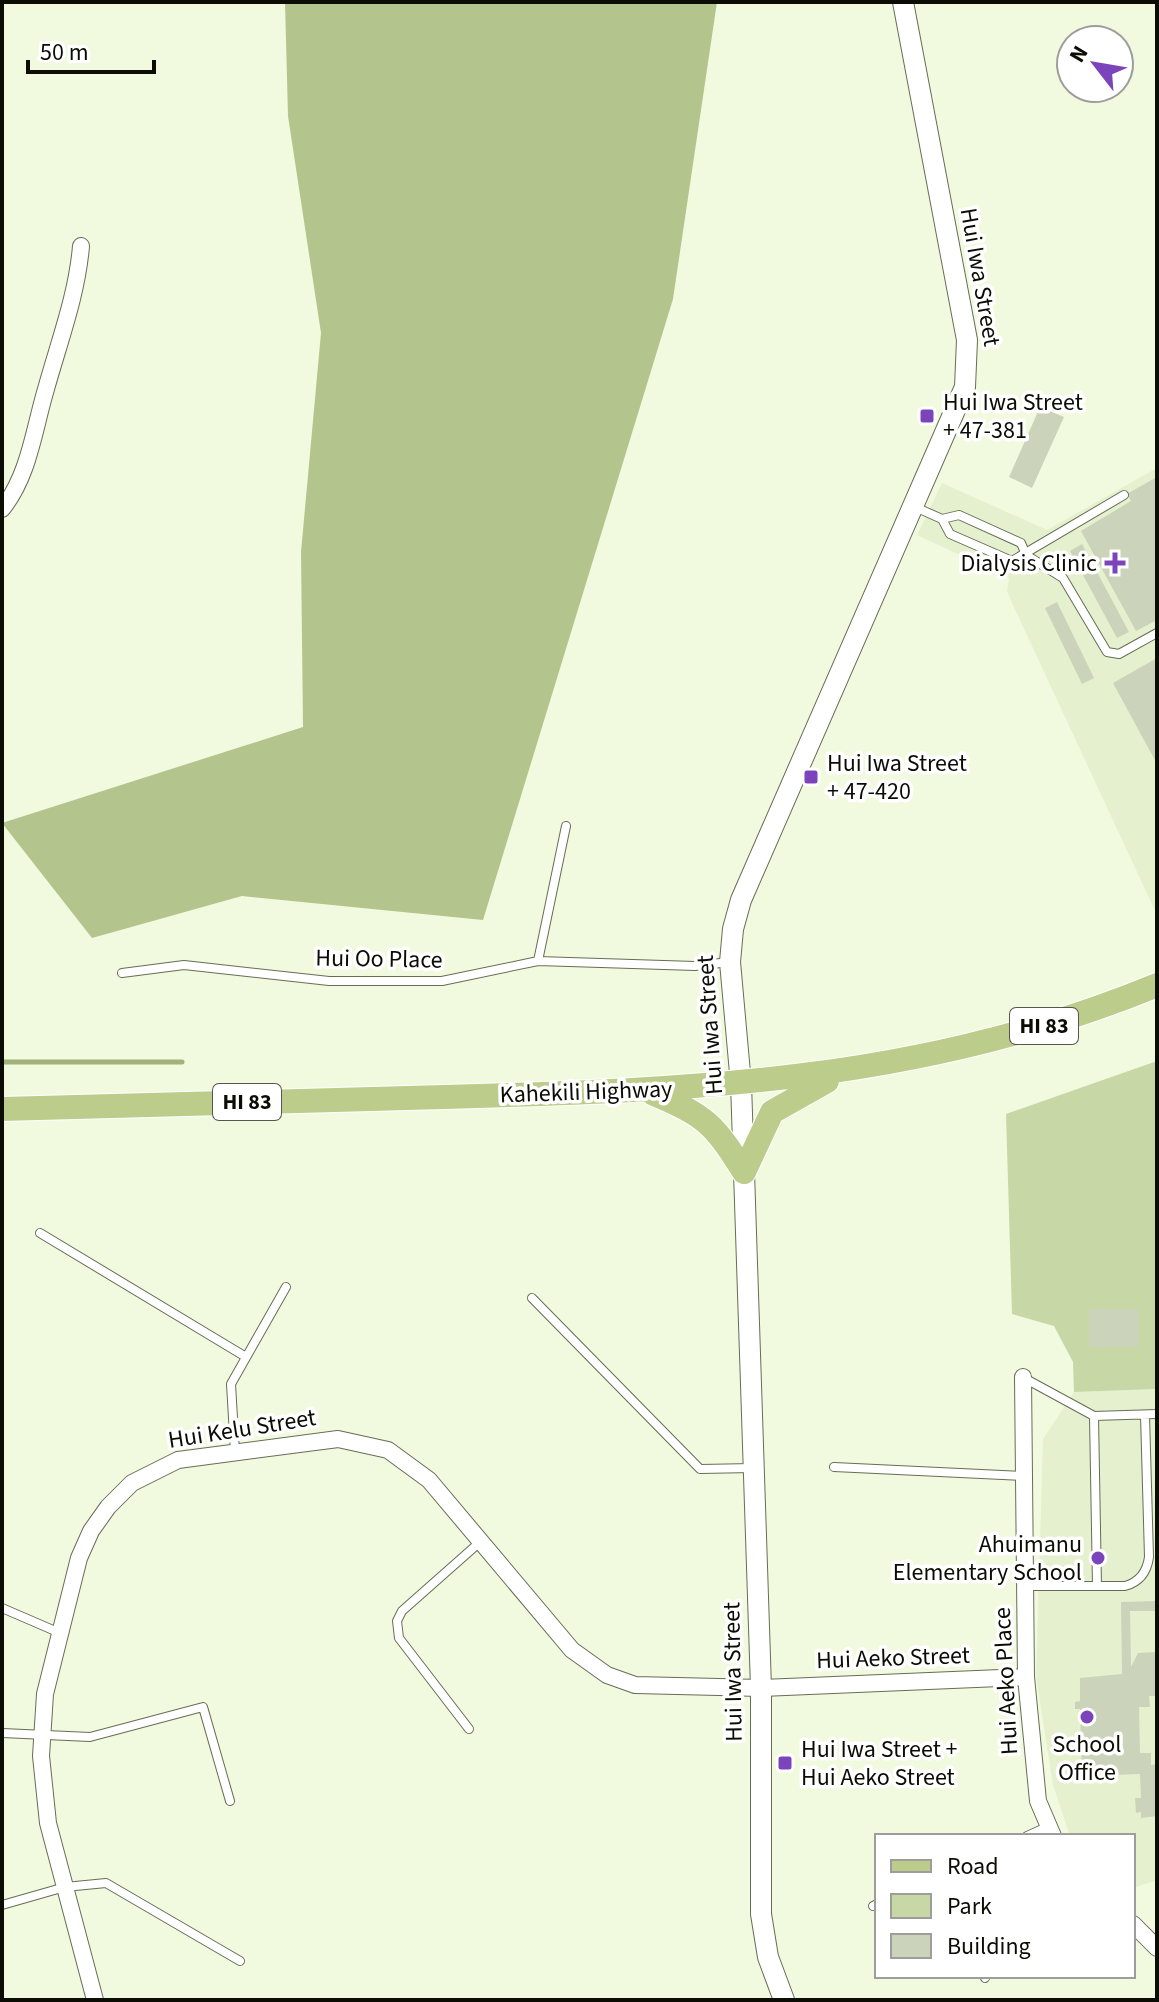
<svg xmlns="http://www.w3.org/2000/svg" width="1159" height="2002" font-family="'Source Sans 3',sans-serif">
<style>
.built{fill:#e5f0ce}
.green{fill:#c8d7a6}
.forest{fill:#b3c48c}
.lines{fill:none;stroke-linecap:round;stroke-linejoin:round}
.stream{stroke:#a1b27b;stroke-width:5}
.building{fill:#cbd3ba}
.service-casing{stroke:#666d56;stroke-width:10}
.minor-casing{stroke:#666d56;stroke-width:18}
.tertiary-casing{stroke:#666d56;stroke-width:22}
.primary-casing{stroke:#fff;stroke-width:26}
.service{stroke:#fff;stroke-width:8}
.minor{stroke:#fff;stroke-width:16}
.tertiary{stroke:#fff;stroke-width:20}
.primary{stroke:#bccc8b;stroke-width:24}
.poi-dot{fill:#7c44ba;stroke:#fff;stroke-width:3}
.labels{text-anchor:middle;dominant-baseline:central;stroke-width:7;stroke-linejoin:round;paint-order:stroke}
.shield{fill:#fff;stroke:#545650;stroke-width:2}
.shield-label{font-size:22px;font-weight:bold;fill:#0b0d05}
.street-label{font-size:24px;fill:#0b0d05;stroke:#fff}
.poi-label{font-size:24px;fill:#0b0d05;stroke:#fff;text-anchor:start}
</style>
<rect width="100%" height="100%" fill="#f1fadf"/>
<path class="built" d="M1157,468V915L1012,603L1007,591L1009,578L917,535L942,483L1047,530Z
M1157,1389V1880L1133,1888V1836H1070L1053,1785L1036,1677L1043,1439L1074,1392Z"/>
<path class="green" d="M1157,1061V1389L1074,1392L1073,1362L1054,1326L1012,1314L1006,1114Z"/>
<path class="forest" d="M285,2H717L673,299L483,920L242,896L92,938L2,823L303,727L301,552L321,333L288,116Z"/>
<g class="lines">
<path class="stream" d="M2,1062H182"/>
</g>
<path class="building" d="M1040,407L1064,417L1032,488L1009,477Z
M1157,477V620L1136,631L1081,531L1131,501L1127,494Z
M1082,544L1129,632L1117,638L1070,551Z
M1057,602L1094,678L1082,684L1045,608Z
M1157,658V764L1113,683Z
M1089,1309H1139V1347H1089Z
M1157,1601V1611H1130L1131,1667L1138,1653L1157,1652V1696H1149L1150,1707H1139L1140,1753H1151V1765L1157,1764V1816L1141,1818V1812L1136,1813L1135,1798H1141L1140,1774L1082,1776L1080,1709H1075V1702L1080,1701V1678L1122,1674L1121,1602Z"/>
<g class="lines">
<g class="service-casing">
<path id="service" d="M915,507L942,519L950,534L1012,561L1124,495
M942,519L959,515L1021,543L1026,555L1063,578L1107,652L1119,654L1157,633
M538,961L566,826
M122,973L184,965L329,981H442L538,961L695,966L729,962
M40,1233L246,1357
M532,1298L700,1469L753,1468
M1024,1378L1094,1416
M235,1452L231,1384L286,1287
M834,1467L1025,1476
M1026,1586H1125C1140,1582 1147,1572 1149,1557L1145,1415
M1097,1586L1094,1416L1157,1414
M2,1608L60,1633
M469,1729L399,1638L397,1621L402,1611L480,1542
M2,1733L90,1737L203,1707L230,1801
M1027,1836L1047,1827
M2,1905L65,1887L106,1883L240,1961
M873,1906L877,1904
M984,1976L985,1978"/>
</g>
<g class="minor-casing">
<path id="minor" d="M2,509C29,476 34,429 46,389C59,342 77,295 81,246
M1023,1377L1026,1677L1038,1801L1053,1836
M1133,1924L1157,1948
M95,2000L48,1823L41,1756L45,1694L79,1558L91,1531L108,1507L132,1483L178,1460L338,1439L388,1450L429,1480L572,1650L607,1675L635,1685L761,1688L1026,1677"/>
</g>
<g class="tertiary-casing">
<path id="tertiary" d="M784,2000L768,1957L761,1914V1688L744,1172L741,1084L730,962L733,929L741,900L965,387L967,340L903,2"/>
</g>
<g class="primary-casing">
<path id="primary" d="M654,1094C706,1116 714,1124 744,1172
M2,1109C149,1105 297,1101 444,1097C694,1090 922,1082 1157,985
M744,1172L772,1112L827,1081"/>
</g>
<use href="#service" class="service"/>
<use href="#minor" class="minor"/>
<use href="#tertiary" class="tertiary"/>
<use href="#primary" class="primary"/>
</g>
<g class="poi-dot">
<rect x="919" y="408" width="16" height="16" rx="4"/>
<path d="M1111 551h8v8h8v8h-8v8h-8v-8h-8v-8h8z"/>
<rect x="803" y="769" width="16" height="16" rx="4"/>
<circle cx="1098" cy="1558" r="8"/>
<circle cx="1087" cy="1717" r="8"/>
<rect x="777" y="1755" width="16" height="16" rx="4"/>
</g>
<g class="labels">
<g class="shield">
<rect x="1010" y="1008" width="68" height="36" rx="6"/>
<rect x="213" y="1084" width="68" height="36" rx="6"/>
</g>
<g class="shield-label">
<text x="1044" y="1026">HI 83</text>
<text x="247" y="1102">HI 83</text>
</g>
<g class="street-label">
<text transform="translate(980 277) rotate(80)">Hui Iwa Street</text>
<text transform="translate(379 959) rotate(1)">Hui Oo Place</text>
<text transform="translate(710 1025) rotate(-94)">Hui Iwa Street</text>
<text transform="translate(586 1092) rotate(-2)">Kahekili Highway</text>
<text transform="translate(242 1429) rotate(-9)">Hui Kelu Street</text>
<text transform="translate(893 1658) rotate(-2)">Hui Aeko Street</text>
<text transform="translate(733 1672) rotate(-91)">Hui Iwa Street</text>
<text transform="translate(1006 1681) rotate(-93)">Hui Aeko Place</text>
</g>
<g class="poi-label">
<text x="943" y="402">Hui Iwa Street<tspan x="943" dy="28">+ 47-381</tspan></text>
<text x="1097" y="563" text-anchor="end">Dialysis Clinic</text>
<text x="827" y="763">Hui Iwa Street<tspan x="827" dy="28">+ 47-420</tspan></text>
<text x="1082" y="1544" text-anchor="end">Ahuimanu<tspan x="1082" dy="28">Elementary School</tspan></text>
<text x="1087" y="1744" text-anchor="middle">School<tspan x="1087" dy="28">Office</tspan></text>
<text x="801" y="1749">Hui Iwa Street +<tspan x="801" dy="28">Hui Aeko Street</tspan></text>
</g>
</g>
<rect width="1159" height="2002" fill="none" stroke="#0b0d05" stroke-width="8"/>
<rect x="875" y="1834" width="260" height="144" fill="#ffffff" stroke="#9d9e9b" stroke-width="2"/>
<rect x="891" y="1860" width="40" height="12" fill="#bccc8b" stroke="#9d9e9b" stroke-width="2"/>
<text x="947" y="1874" font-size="24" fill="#0b0d05">Road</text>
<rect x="891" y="1894" width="40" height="24" fill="#c8d7a6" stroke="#9d9e9b" stroke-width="2"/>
<text x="947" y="1914" font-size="24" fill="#0b0d05">Park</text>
<rect x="891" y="1934" width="40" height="24" fill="#cbd3ba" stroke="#9d9e9b" stroke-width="2"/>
<text x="947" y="1954" font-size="24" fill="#0b0d05">Building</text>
<g transform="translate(1095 64) rotate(301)"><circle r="38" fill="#ffffff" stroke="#9d9e9b" stroke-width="2"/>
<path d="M0-6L14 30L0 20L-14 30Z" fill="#7c44ba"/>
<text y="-12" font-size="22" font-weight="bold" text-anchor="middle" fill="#0b0d05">N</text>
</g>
<path d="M28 60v12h126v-12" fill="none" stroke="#0b0d05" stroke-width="4"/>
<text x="40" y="60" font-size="24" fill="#0b0d05" stroke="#ffffff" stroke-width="6" paint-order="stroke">50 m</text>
</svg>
